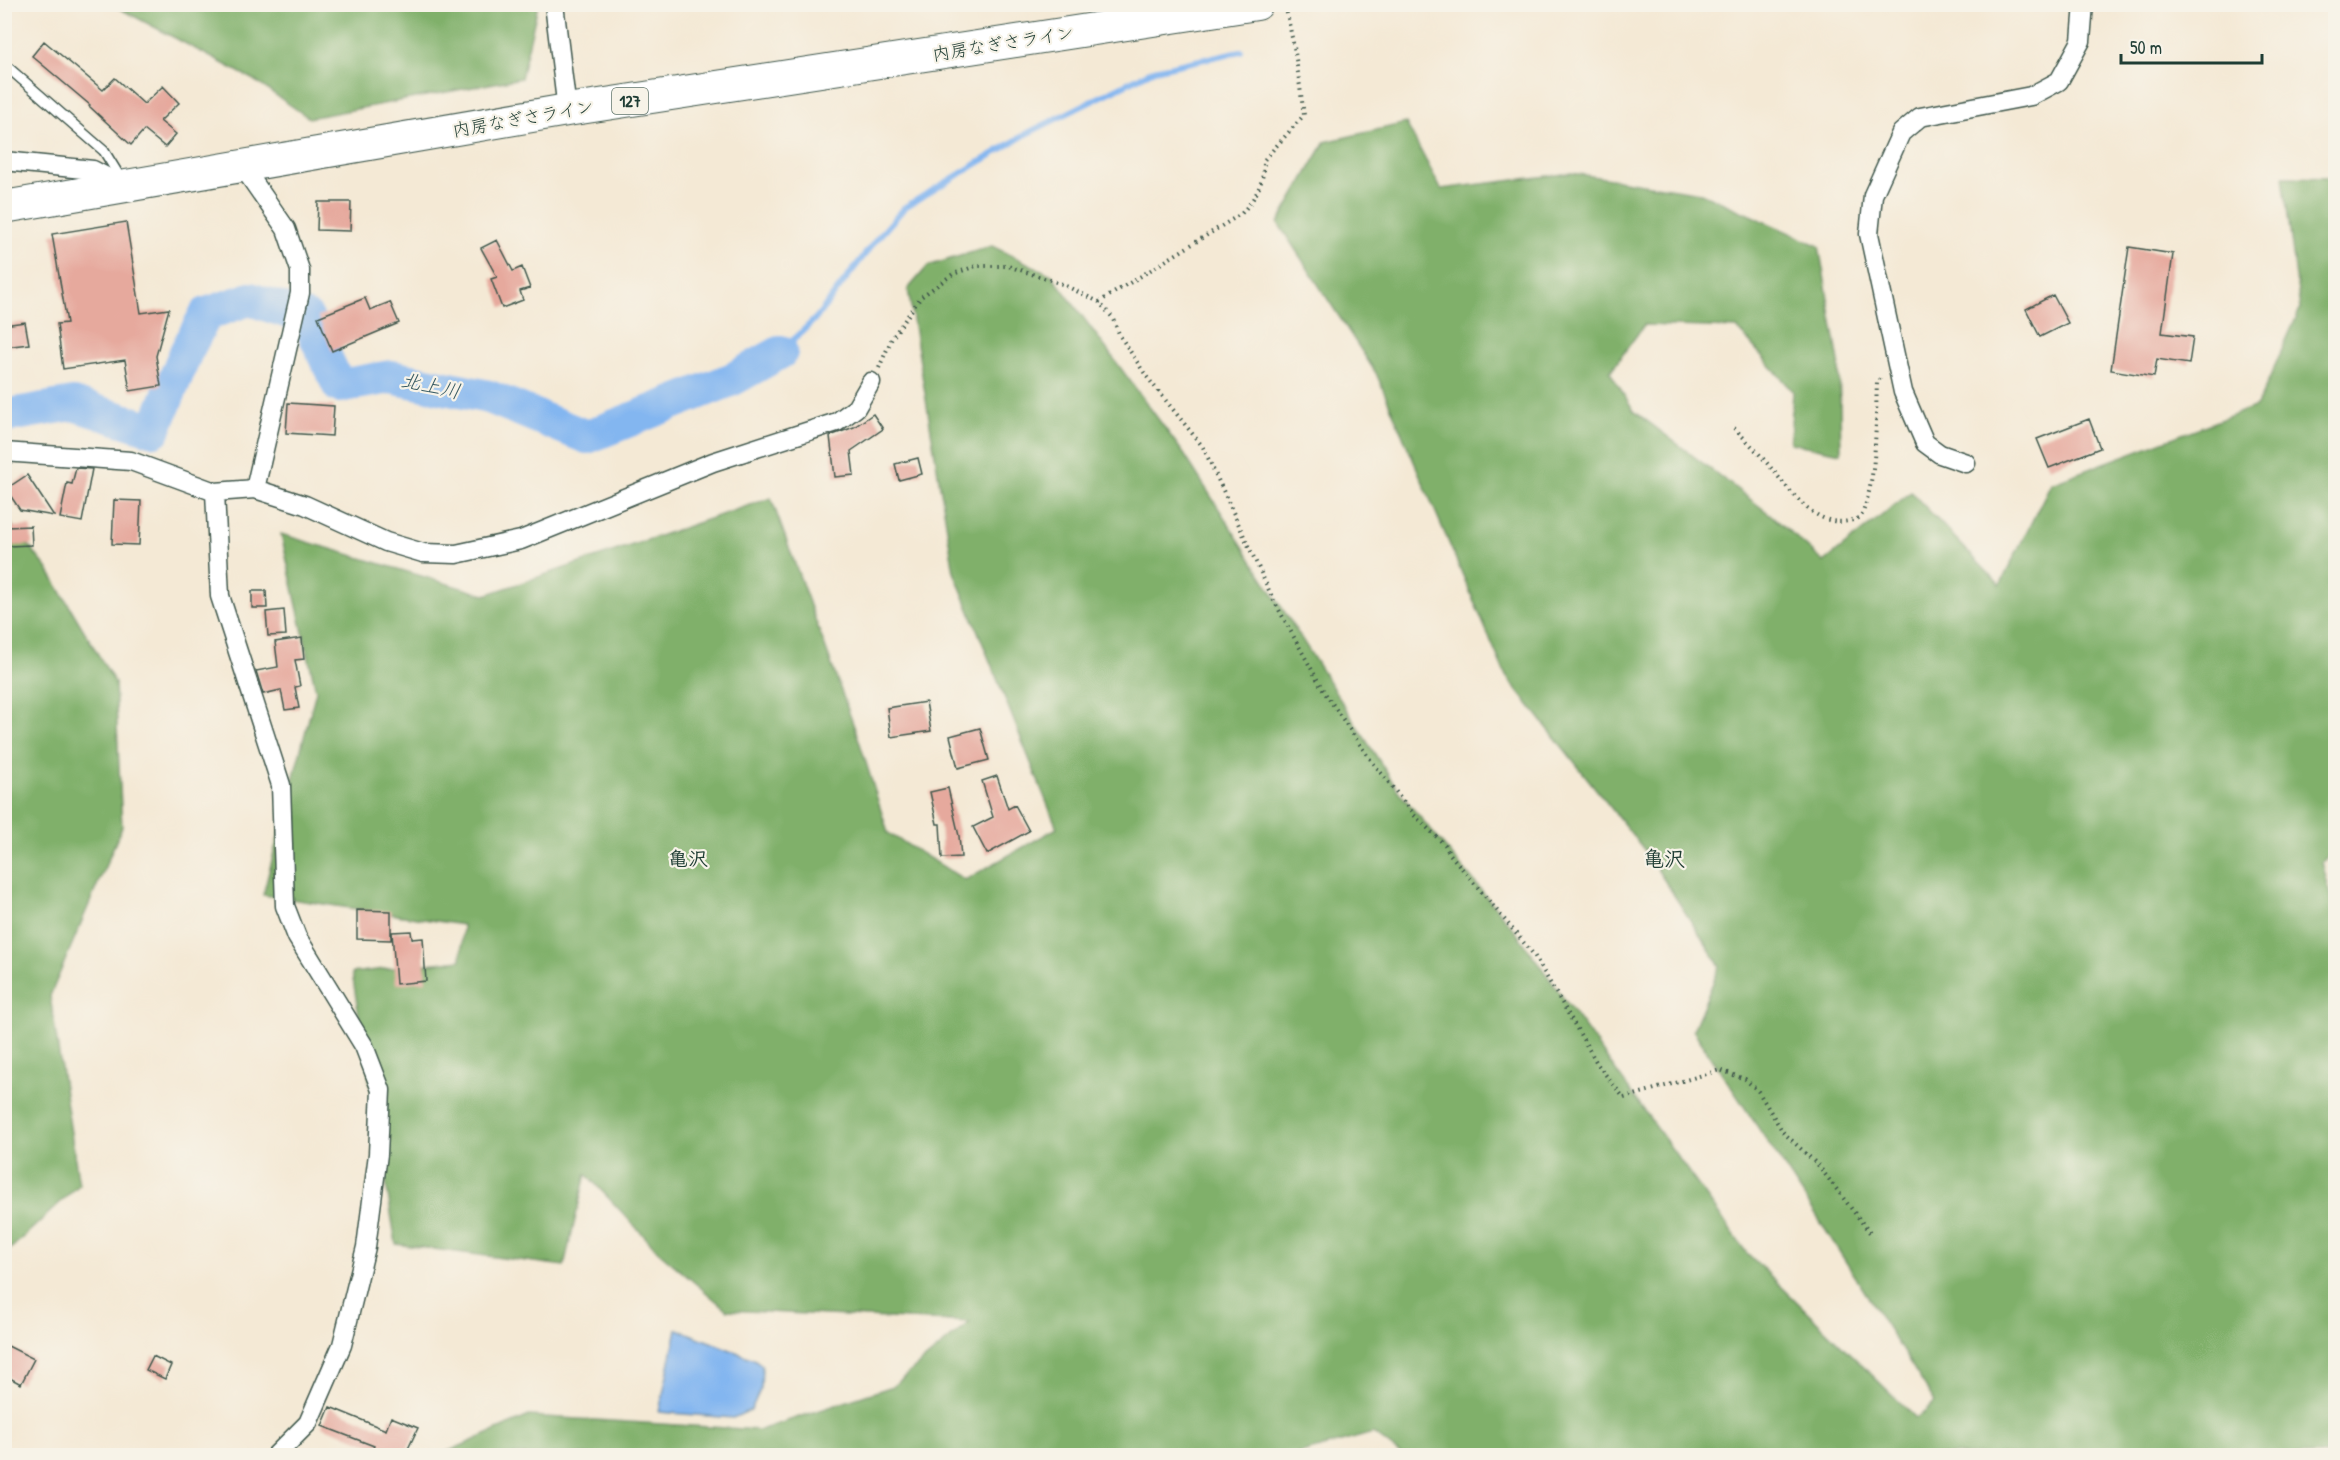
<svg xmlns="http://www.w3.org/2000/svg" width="2340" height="1460" font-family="'Patrick Hand','Klee One',sans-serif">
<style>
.forest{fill:#80b06a;stroke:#50764f;stroke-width:1.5}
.water{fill:#83b6f0;stroke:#517a92;stroke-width:1.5}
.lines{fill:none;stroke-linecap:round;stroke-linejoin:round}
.stream{stroke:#83b6f0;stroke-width:6}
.river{stroke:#83b6f0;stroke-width:34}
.building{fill:#e6a99d}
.lane-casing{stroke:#3f574c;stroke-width:12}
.street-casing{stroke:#3f574c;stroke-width:21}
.highway-casing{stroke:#3f574c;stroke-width:34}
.path{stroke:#3f574c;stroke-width:4;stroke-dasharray:1.5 4.5;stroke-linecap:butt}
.lane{stroke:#fff;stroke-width:9}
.street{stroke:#fff;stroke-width:18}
.highway{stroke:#fff;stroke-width:32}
.labels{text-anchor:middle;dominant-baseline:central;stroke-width:4.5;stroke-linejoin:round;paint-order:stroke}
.shield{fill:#f7f3e8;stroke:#60746a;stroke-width:1.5}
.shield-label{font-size:16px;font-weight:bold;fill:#1f3d34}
.street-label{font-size:18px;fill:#1f3d34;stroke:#f7f3e8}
.water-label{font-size:20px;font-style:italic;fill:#385b63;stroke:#f7f3e8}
.neighbourhood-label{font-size:20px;font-weight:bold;fill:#1f3d34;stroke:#f7f3e8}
.quarter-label{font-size:21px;font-weight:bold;fill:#1f3d34;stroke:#f7f3e8}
</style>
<rect width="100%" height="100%" fill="#f7f3e8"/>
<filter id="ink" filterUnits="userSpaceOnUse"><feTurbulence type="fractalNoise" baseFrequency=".0167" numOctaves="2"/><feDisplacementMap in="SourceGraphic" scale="12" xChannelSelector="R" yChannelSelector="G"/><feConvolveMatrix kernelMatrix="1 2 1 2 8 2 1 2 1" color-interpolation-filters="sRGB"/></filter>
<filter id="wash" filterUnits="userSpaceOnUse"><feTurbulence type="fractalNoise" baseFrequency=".008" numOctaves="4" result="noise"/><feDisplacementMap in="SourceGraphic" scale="24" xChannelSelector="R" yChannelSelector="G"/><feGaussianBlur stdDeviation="1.35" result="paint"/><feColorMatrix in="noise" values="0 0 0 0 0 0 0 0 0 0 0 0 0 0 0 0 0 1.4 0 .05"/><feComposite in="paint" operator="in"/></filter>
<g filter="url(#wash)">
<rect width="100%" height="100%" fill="#f4e9d5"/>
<path class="forest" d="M113,5L538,4V5L521,78L309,118L252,79Z
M1406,123L1441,189L1572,173L1701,193L1819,246L1839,362L1841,453L1790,443L1793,391L1737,328L1644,325L1610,372L1634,411L1771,515L1824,562L1911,492L2000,585L2051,483L2257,406L2300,309L2283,177L2335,178L2336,849L2322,862L2336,916L2335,1455L1403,1456L1373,1433L1291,1456L440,1455L529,1416L760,1430L893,1386L970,1322L727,1310L661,1254L586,1174L564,1266L396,1244L352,973L461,960L463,925L263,895L316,691L281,534L485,595L771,498L859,740L888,833L965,880L1057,828L954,572L908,289L928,266L992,246L1052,275L1184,454L1399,792L1516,932L1746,1252L1916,1418L1935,1402L1809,1204L1693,1030L1720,966L1646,852L1506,676L1376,373L1278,223L1325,142Z
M5,517L47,568L115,683L122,827L50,996L79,1185L5,1254Z"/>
<path class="water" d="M677,1329L754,1359L762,1365L761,1388L751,1410L733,1418L659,1412Z"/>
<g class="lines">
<path class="stream" d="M781,352L816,318L876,240L905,207L1028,133L1154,70L1241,51"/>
<path class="river" d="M4,416L73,404L154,430L186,352L206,314L250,299L307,318L339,386L391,377L489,397L587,437L733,379L781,352"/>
</g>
<g id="blocks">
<path class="building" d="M44,41L103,90L115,78L144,104L163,86L179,103L160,121L176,134L165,147L144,130L131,145L89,106L90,105L32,56Z
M318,202H351L350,231L317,230Z
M126,222L141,313L169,309L156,356L161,386L130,391L125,360L63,369L57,324L67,323L52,234Z
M497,240L513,271L522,267L530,288L520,291L523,300L502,308L491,279L497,277L481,248Z
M2129,247L2173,254L2162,333L2193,337L2189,364L2157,359L2154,377L2111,370Z
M2053,295L2068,323L2040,337L2026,309Z
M365,298L370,310L390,302L399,323L332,351L318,317Z
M25,322L29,344L4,347V325Z
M288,403L334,406L332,436L286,433Z
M873,414L883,429L851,451L854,475L835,477L830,436L854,427Z
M2089,419L2100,448L2049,468L2037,439Z
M918,458L922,474L899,480L895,464Z
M76,468L92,469L82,522L60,518L67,483L72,484Z
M27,475L54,516L20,510L6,489Z
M114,500L141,501L139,545L112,544Z
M31,526L32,545L8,546L7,527Z
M252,591H266L267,608H252Z
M284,610L286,635L268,636L266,612Z
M302,638L304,659L295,660L300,686L295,687L299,708L285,710L281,690L263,694L256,671L278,667L275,642Z
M926,702L931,731L891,737L887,708Z
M980,728L989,760L958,768L950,736Z
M997,776L1008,809L1015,805L1029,831L987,854L973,827L993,817L982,781Z
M948,788L959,836L961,857L942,858L940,824H937L930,792Z
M357,910L391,911V940L357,939Z
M411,931L412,939L423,938L426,981L396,984L392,932Z
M4,1344L34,1359L21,1384L4,1375Z
M153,1356L171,1365L165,1379L146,1370Z
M330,1407L386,1430L391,1417L418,1428L405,1455H370L374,1446L322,1426Z"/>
</g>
</g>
<g filter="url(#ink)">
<use href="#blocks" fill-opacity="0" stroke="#3f574c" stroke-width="1.5"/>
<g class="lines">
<g class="lane-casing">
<path id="lane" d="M4,64L104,151L123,182"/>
</g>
<g class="street-casing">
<path id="street" d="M554,4L567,110
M4,161L93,170L122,185
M243,167L286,229L300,270V293L255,489
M4,452L131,461L215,492L255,489L305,505L386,542L423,553L456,554L521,540L713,462L837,422L856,408L871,382
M1966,463L1940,454L1925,443L1903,392L1869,234L1873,195L1901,133L1920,117L2031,96L2059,81L2081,41L2084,4
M215,492L220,596L281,785L285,906L297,937L364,1046L381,1090L378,1154L366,1247L342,1345L308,1423L275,1456"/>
</g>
<g class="highway-casing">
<path id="highway" d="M4,207L567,110L1257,4"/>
</g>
<path class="path" d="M1099,302L1241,214C1256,197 1264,184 1264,160L1304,115L1295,52L1285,4
M879,368L892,338L921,297L953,274L976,266H1008L1062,284L1099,302L1112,317L1120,336L1147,377L1203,447L1273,599L1323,690L1367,755L1415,816L1445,845L1449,853L1534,955L1598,1065L1624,1098L1720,1070L1745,1079L1758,1091L1783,1132L1818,1165L1870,1233
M1734,428C1745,439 1756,450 1766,462C1791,490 1818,537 1861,517C1878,476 1875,427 1877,383L1882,375"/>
<use href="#lane" class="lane"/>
<use href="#street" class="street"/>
<use href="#highway" class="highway"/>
</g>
</g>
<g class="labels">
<rect class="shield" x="612" y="88" width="36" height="26" rx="4.5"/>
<g class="shield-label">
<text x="630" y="101">127</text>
</g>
<g class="street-label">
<text transform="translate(1003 43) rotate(-9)">内房なぎさライン</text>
<text transform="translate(523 118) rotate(-10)">内房なぎさライン</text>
</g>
<g class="water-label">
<text transform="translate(431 385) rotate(12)">北上川</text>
</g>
<g class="neighbourhood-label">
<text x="688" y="858">亀沢</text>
</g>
<g class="quarter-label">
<text x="1664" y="858">亀沢</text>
</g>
</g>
<rect width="2340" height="1460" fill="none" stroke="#f7f3e8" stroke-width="24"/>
<path d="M2121 54v9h141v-9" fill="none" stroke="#1f3d34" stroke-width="3"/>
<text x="2130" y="54" font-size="18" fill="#1f3d34" stroke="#f7f3e8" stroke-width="4.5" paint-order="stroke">50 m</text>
</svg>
